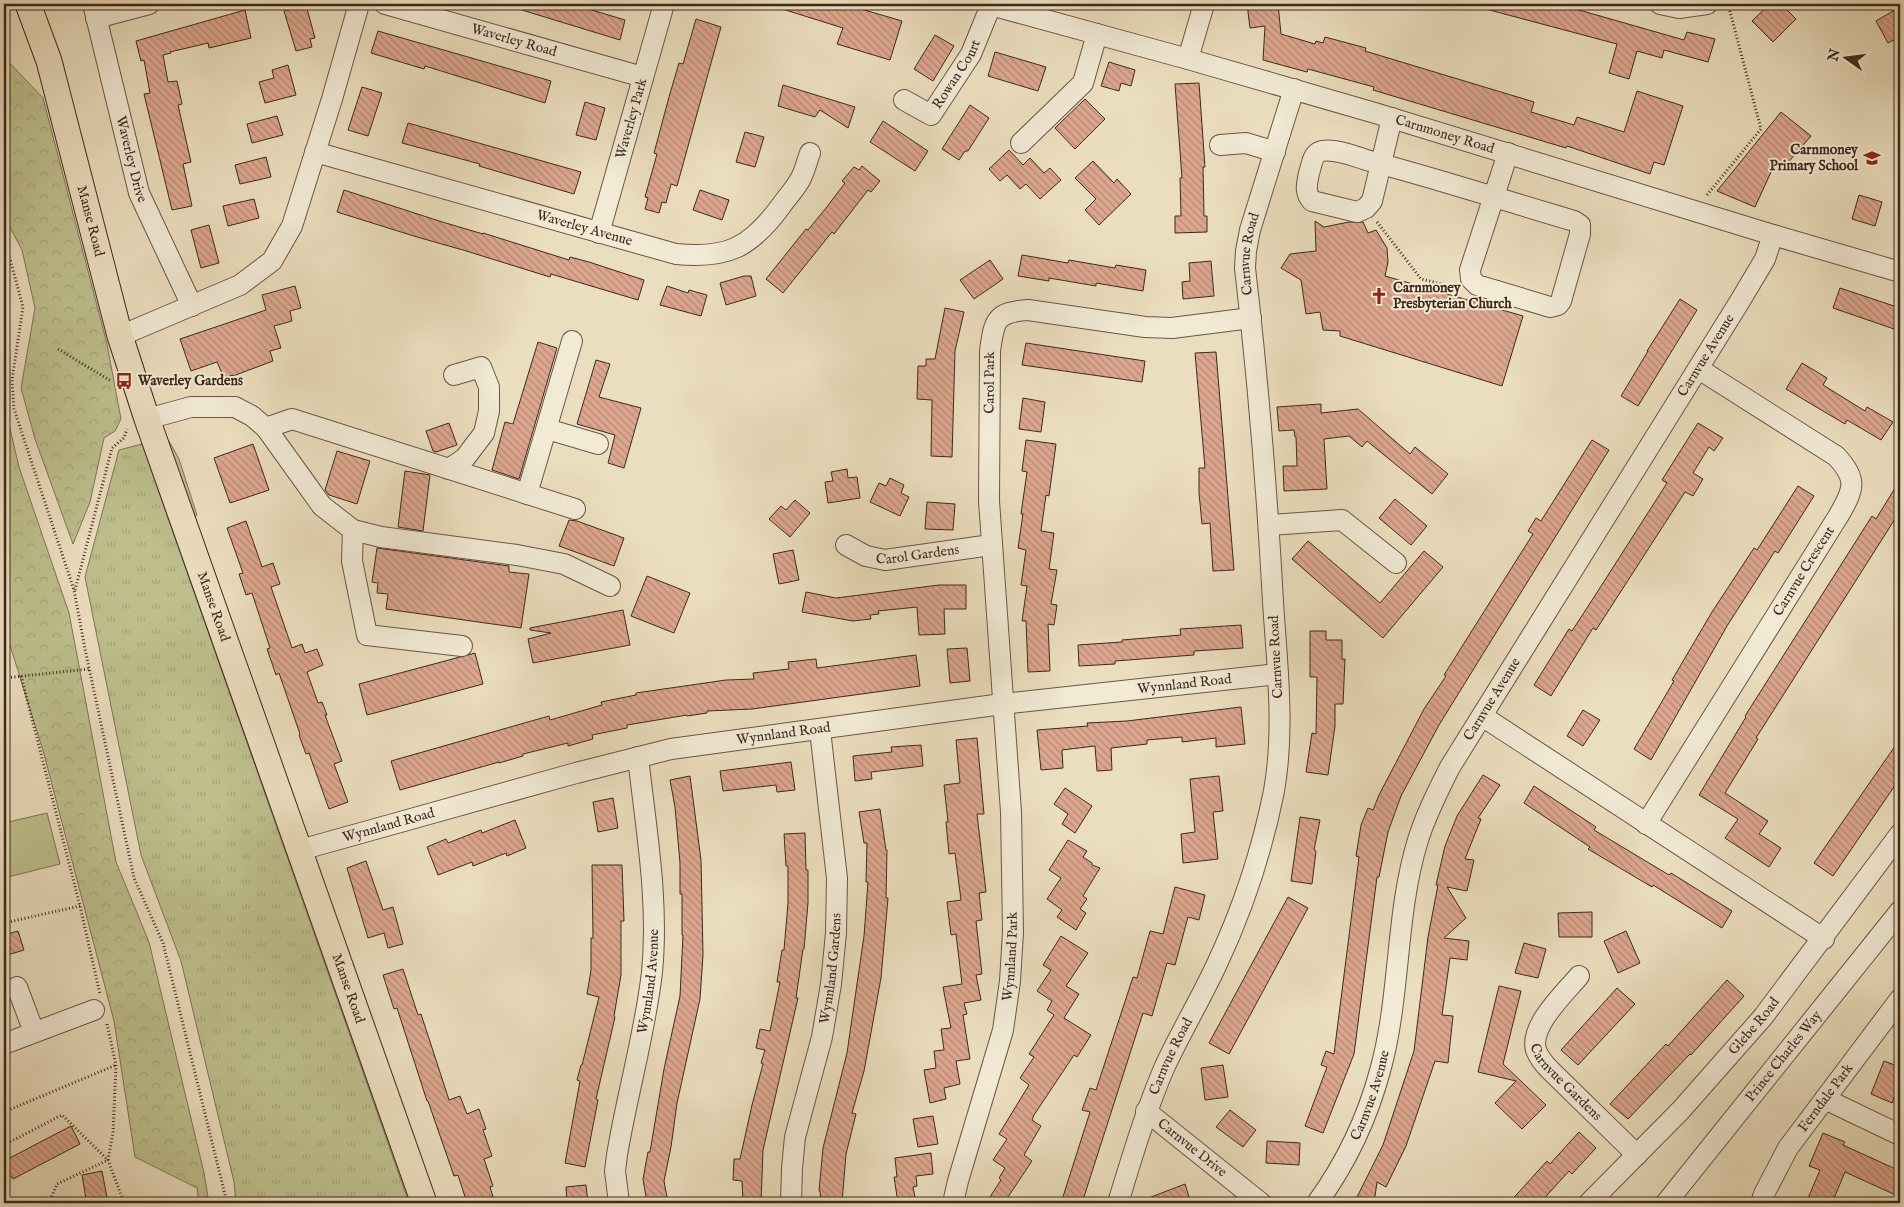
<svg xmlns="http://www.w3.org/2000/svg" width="1904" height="1207" font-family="'IM FELL English',serif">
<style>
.grass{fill:url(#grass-tufts);stroke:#7e7456}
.forest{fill:url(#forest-crowns);stroke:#7e7456}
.pitch{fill:#bebf8d;stroke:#7e7456}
.building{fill:url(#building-back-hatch);stroke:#3e281e}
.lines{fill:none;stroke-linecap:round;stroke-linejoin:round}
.minor-casing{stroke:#695646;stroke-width:22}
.major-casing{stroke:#3e281e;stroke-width:27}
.path{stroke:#3e281e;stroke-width:3;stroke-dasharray:1 2.5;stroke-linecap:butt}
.minor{stroke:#f2ead5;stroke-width:20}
.major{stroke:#ebdebe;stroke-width:25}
.labels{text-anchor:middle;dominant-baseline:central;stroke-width:4;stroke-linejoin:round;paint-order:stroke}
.street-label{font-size:14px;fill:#3e281e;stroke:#f2ead5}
.poi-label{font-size:14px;font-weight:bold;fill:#3e281e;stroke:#f2ead5;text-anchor:start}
</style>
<defs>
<pattern id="grass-tufts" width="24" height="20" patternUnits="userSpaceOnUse" patternTransform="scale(1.25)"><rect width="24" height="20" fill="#bebf8d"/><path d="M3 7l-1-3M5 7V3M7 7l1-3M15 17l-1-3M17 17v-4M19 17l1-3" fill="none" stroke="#a4a479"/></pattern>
<pattern id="forest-crowns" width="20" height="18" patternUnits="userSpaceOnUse" patternTransform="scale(1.25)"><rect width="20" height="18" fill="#bebf8d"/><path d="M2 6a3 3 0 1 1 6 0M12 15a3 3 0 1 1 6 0" fill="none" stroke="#a4a479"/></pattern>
<pattern id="building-back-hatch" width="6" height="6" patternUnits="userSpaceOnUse" patternTransform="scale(1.25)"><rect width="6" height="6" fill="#dda78f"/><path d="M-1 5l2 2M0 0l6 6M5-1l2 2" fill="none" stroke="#b58874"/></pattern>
</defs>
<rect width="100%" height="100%" fill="#ebdebe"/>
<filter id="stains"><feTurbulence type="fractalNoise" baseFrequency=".004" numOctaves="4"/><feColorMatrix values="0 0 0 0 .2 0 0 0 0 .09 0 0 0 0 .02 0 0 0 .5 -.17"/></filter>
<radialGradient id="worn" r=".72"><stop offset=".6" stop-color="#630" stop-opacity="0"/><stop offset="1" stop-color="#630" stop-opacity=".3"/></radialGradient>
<path class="grass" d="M169,441L179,459L197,515L193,518L167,444Z
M142,444L409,1203H236L234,1182L181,961L141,855L85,577L119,450Z"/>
<path class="forest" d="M4,57L43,98L107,344L121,419L115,431L104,438L90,502L73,544L35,439L21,388L35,308L22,250L4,216Z
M4,403L19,467L69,613L116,862L149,942L204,1173L209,1203H199L197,1188L135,1157L114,1021L44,754L4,626Z"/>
<path class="pitch" d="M47,813L60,864L4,878V823Z"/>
<path class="building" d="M513,4H572L625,20L620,40L512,7Z
M777,4H844L902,21L890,60L837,44L843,28L776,7Z
M1247,4H1278L1281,34L1315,44L1316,41L1323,43L1325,37L1366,48L1365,51L1534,102L1531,112L1574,125L1577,117L1624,132L1637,91L1683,106L1664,165L1654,162L1650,174L1567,146L1566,148L1373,90L1374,87L1308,69L1307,72L1263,60L1265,26L1250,28Z
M1483,4H1558L1684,40L1687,32L1715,39L1708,62L1664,50L1662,58L1637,51L1629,79L1609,73L1617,44L1482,8Z
M1770,4H1781L1796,19L1773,42L1752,21Z
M306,5L315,38L310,39L312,47L296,51L284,11Z
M1900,7V37L1888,43L1876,21Z
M245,10L251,38L209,48L208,43L170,52L171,53L163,55L168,82L177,81L182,104L178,105L191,162L183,164L192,206L172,210L144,94L150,93L144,60L141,61L136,41Z
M696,19L721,27L677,186L671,184L666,203L662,202L659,213L645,209L648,198L645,197L657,154L654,153L669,97L679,63L683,64Z
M378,31L551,81L545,103L425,66L424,69L371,53Z
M935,35L954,46L933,81L914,69Z
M995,52L1046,67L1038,91L988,76Z
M1109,62L1135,70L1131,86L1121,83L1119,91L1101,86Z
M288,65L296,95L265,103L259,82L274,78L272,70Z
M1199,83L1205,167H1203L1204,216H1207V232L1175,233V216H1181L1180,178H1182L1175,84Z
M783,85L855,107L848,128L820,110L815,117L778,106Z
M362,87L382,93L368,136L348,130Z
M1085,99L1105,119L1075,149L1055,128Z
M585,102L605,108L596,140L576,135Z
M970,105L989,118L968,151H965L959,160L942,149Z
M1781,112L1811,136L1785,166L1777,159L1755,207L1717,191Z
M277,116L283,135L252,143L247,124Z
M883,121L928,151L915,171L870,142Z
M408,123L581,172L574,194L479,166L480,164L402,143Z
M745,132L764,137L755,167L736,162Z
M1009,150L1023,165L1030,158L1044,173L1050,168L1061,180L1040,199L1026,184L1020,189L1007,175L1000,181L989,169Z
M266,157L271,177L240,184L235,165Z
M1093,161L1114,183L1117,179L1131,194L1099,225L1085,210L1096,199L1075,178Z
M862,166L880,181L871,192L868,190L834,234L832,232L783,293L766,279L806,229L808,230L826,208L845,183L842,181L854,167L859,170Z
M344,190L439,221L483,234V233L569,260L570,257L589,262L644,280L638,300L551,274L550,277L463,250L417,237L337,212Z
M700,190L729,200L722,220L693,210Z
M1859,195L1882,202L1875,226L1852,219Z
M254,199L259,218L228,226L223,206Z
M1315,221L1324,227L1349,222H1363L1368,233L1376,230L1387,248L1388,262L1385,276L1523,316L1502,386L1340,336V331L1323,330L1320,312L1306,314L1301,280L1281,268L1290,254L1316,251Z
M209,225L219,263L201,268L191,230Z
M1022,255L1068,263L1069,260L1115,268L1116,265L1146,270L1143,291L1096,283V286L1049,278V281L1018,276Z
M990,260L1003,279L974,299L960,280Z
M1211,261L1214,296L1183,299L1182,282L1190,281L1189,263Z
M744,276H751L756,296L726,305L720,283Z
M295,286L301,308L290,311L292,321L274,326L281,348L270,351L273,361L233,376V375L224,378L217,362L191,371L180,339L266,310L262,295Z
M667,286L688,293L689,290L707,295L701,316L660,305Z
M1840,288L1900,308V331L1833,308Z
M1680,299L1697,310L1638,406L1621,396L1648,351H1647Z
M945,308L964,312L955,351L952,457L931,456L932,400L917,399L918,366H926V359H935Z
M538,342L557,348L519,479L492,470L505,422L513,424Z
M1026,343L1145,361L1142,382L1022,365Z
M1216,352L1234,570L1213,571L1210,523L1202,524L1199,493V468H1205L1195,353Z
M596,360L610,364L599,397L641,408L624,468L608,463L615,435L577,424Z
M1802,363L1827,378L1823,385L1865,411L1867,407L1893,422L1881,440L1847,420L1845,424L1786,389Z
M1023,398L1045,402L1041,432L1019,429Z
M1321,404V413L1358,409L1410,454L1415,447L1448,474L1432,494L1367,441L1362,447L1349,436L1324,439L1327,489L1284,491L1283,466H1297L1296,437H1295L1294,430L1279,431L1277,407Z
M449,423L457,445L436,452L433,451L426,431Z
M1698,423L1723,438L1714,451L1709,447L1693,473L1703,479L1693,496L1685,492L1596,630L1593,628L1551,696L1534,685L1569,629L1572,631L1596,594L1667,483L1662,480Z
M1026,440L1056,444L1049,496L1046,495L1041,531L1054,533L1049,569L1057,570L1051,604L1057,605L1054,625L1048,624L1050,671L1028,672L1026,621H1022L1027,586L1021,585L1026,550L1018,548L1023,514H1021L1027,472L1022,471Z
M1592,440L1609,450L1439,725L1401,796L1388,832L1379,877H1377L1354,1054L1323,1133L1305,1126L1327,1067L1321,1065L1326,1051L1334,1054L1359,857L1356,856L1361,825L1368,808L1373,810L1379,795L1424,709L1446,676L1444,675L1533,534L1528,531L1536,518L1541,521Z
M253,444L269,490L230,503L214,458Z
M337,451L370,461L357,504L329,495L325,490Z
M847,469L848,478L857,477L860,498L828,503L825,482L833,481L831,472Z
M405,471L430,475L423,531L398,527Z
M890,478L904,485L901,493L909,497L900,516L870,502L879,483L886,486Z
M1900,480V511L1756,738L1758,739L1725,793L1768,821L1759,834L1781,848L1769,867L1725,838L1738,819L1699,795L1746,717L1745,716L1872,516L1876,519Z
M1798,486L1814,496L1778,553L1775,551L1727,626L1651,760L1634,749L1674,681L1672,680L1712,612L1754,548L1757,550Z
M1395,499L1427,526L1411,545L1379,518Z
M795,500L810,513L790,537L769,519L781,506L786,510Z
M927,502L955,504L953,530L925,529Z
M569,520L577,521L624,538L614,566L559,546Z
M246,521L262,567L273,563L280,584L271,587L292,648L302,644L305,653L317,649L323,665L307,672L318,703L322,702L327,715H325L342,761L334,764L348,802L329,809L309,753L306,754L299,735L300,734L279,673L276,675L267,649L270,648L252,593L246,595L239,574L243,573L227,528Z
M1308,541L1380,603L1424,551L1443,567L1383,638L1292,559Z
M377,548L509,566V572L529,574L521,628L386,609L388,594L377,593L378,583L372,582Z
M793,550L799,580L779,584L773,554Z
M647,576L690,593L674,633L631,616Z
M939,585H966V609H944L945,634L919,635L917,607L878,611L879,614L870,615L871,619L853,621L802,612L806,592L836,598Z
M623,610L630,645L533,663L528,639L551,633L530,630V628Z
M1241,625L1243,648L1194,651V655L1115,661V664L1079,666L1078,645L1122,642V640L1181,635L1180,629Z
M1310,631H1326V640H1342V659H1345L1343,704H1335V726L1328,775L1306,772L1312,733L1316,734L1317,677H1310Z
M967,648L970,681L950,683L947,649Z
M475,653L483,684L367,715L359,684Z
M916,655L920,686L752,709L707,711V713L687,716V715L627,725V728L592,735L593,739L568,746V743L523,754V756L499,763V762L400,790L391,761L549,716L550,720L602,705L601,702L636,695V693L726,680L754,679L753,673L789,669L788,662L816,659L817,668Z
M1241,707L1245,744L1216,747V738L1182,742V737L1147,740V744L1111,748L1112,770L1097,771L1095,746L1062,750L1063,768L1041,770L1037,730L1088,726L1087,723L1127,721Z
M1583,710L1600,720L1583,746L1567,736Z
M977,738L984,814H977L986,892L979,893L982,920L976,921L982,974L976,975L981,1000L964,1003L967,1014L963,1015L970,1059L956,1061L960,1084L944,1088L946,1099L930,1103L924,1070L936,1068L934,1051L944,1050L941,1029L951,1028L943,987L962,984L956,934L951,935L947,902L961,900L955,853L949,854L946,822H948L944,785L960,783L956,740Z
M1900,739V778L1833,876L1814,863Z
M921,745L923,766L871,772L872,779L855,781L853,756L892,752L891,747Z
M791,762L795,790L777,792L776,785L723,791L720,771Z
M1483,775L1500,785L1478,818L1481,819L1465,859L1474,860L1467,891L1447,887L1466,918L1444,938L1469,941L1467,960L1450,958L1442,1015L1453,1016L1448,1063L1435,1061L1406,1146L1386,1187L1377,1182L1374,1203H1354L1383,1145L1414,1051L1428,937L1438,885H1436L1445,846L1457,816Z
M690,776L701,860L703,955L700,999L677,1103L671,1147L664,1181L668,1203H647L643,1179L648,1152H650L664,1069L680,996L683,935H682V894H680V863L675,807L670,780Z
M1219,776L1223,811L1213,812L1218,859L1183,863L1181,834L1195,832L1190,779Z
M1534,786L1596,827L1594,830L1669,875L1671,873L1732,911L1722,928L1653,885L1652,887L1588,849L1590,847L1524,803Z
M1065,788L1092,806L1075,833L1062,824L1068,814L1054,804Z
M613,798L618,828L598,832L593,802Z
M880,809L886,850H887L886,898H888L881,978L864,1071L852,1113L856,1114L846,1154L842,1203H821L820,1191H819L823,1148L847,1053L864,936L868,882H866L867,843H864L859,812Z
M1300,817L1320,820L1314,850L1316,851L1312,884L1291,881Z
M515,820L526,848L507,856L506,853L473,866L472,862L438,875L427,847L446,839L448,843L481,830L482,833Z
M805,833L806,870H808V903L804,949H803L796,998H798L763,1150L761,1203H743L742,1181L733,1180L734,1159H740L752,1105L763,1064L761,1063L765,1050L756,1048L760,1029L770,1031L780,982H777L782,950H784L788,903V866H786L784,834Z
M1068,840L1087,851L1083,857L1092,863V865L1100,868L1083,896L1087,899L1080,909L1086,913L1076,930L1057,917L1062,910L1047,899L1061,878L1049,870Z
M366,861L383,910L393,907L403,944L388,948L384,933L368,938L347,868Z
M592,865H622L624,921H621V975L614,1016L615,1017L596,1099L598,1100L585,1167L565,1163L580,1081L577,1080L581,1065H582L599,997L587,994L591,970V938H593Z
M1175,887L1205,895L1199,920L1188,917L1175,965L1167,963L1152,1016L1143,1013L1082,1203H1061L1090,1112L1082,1110L1090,1088L1096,1090L1133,977L1137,978L1150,931L1163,934Z
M1288,897L1308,908L1229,1054L1209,1043Z
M1592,912V937H1559L1558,913Z
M18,931L24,950L4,956V935Z
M1626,931L1640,963L1618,973L1604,941Z
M1061,936L1088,953L1066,986L1079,994L1064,1018L1091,1035L1077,1057L1074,1055L1034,1115L1032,1120L1041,1126L1024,1155L1032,1161L1004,1203H986L1001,1180L999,1178L1005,1168L993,1160L1007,1139L999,1134L1029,1085L1020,1078L1034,1057L1029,1054L1054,1015L1047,1010L1052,1001L1037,991L1051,970L1043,965Z
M1524,943L1546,949L1538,978L1515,973Z
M403,969L418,1015L421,1014L449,1100L460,1096L467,1114L479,1109L486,1129L483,1130L492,1156L484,1159L493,1186L490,1187L495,1203H467L458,1175L454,1176L428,1101H427L397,1008L394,1009L383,975Z
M1727,980L1744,996L1691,1055L1690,1054L1628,1119L1610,1104L1666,1044L1668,1046Z
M1499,986L1521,991L1503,1064L1546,1105L1522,1129L1495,1103L1516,1081L1478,1072Z
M1617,988L1635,1004L1578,1065L1561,1050Z
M1884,1061L1900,1067V1083L1892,1103L1871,1094Z
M1223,1065L1228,1097L1205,1100L1201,1068Z
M1230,1110L1256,1130L1243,1147L1216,1127Z
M933,1116L938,1144L918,1147L913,1119Z
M71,1126L80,1144L13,1179L11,1176L4,1179V1161Z
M1579,1132L1596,1148L1572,1174L1569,1171L1540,1203H1509L1547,1161L1550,1164Z
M1823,1133L1845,1142L1843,1145L1900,1171V1197L1845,1172L1832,1203H1806L1820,1170L1809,1166Z
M1267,1141L1300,1143L1299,1165L1266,1163Z
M931,1153L933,1174L916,1176L917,1186L913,1187L916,1203H898L894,1177H897L895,1158Z
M102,1171L108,1203H90L89,1198L86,1199L82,1175Z
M1185,1184L1191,1203H1138V1202Z
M586,1185L588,1203H567L566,1187Z"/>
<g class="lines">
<g class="minor-casing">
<g id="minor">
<path id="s1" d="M93,4L139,193L192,306"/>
<path id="s2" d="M385,4L643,77"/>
<path id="s3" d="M987,4L1188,59L1375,113L1773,235L1900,272"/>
<path d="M1660,4L1679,8L1707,4"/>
<path d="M96,18L149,4"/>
<path d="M1188,59L1204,4"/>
<path id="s4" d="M904,100L931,115L971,54L991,5"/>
<path d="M1392,118L1372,201L1366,208L1357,212L1312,201C1304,192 1307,184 1309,173C1312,165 1312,153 1322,151C1336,148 1356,157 1370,161C1438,179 1506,201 1574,221L1580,225V234L1561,301L1558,305L1550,307L1477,285L1471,279L1470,270L1508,153"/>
<path d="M1021,143L1083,83L1097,34"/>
<path d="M1220,145L1246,143L1275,152"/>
<path id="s5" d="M315,152L676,254C727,259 750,248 781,206C787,197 796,188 801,178C805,170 807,161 810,153"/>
<path id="s6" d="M599,233L664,4"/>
<path d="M120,336L240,285L272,261L292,226L332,99L359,4"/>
<path d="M147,419L191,407H235L252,416L266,428L292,419L575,509"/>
<path d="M266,428L322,506L353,530L381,537L517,555L564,564L610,586"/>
<path d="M547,429L598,444"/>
<path d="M449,469L465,458L484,433L489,411V387L481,367L454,375"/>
<path d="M527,494L572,341"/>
<path d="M1269,525L1342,520L1396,563"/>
<path d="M353,530L352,561L367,635L462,646"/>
<path id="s7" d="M846,545L866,556L885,560L991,545"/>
<path d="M1482,716L1824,939"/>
<path id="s8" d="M1646,824L1839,515C1854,489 1858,479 1836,456L1699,369"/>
<path id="s9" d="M300,850L576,773L671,749L1002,704L1278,674"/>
<path id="s10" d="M1579,976C1565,993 1529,1026 1536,1050C1539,1058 1544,1064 1550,1070L1637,1155"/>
<path d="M17,987L34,1032"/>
<path d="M4,1044L94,1010"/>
<path d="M1825,1099L1900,1135"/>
<path id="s11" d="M1146,1111L1261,1203"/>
<path id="s12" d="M619,1203L615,1171L617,1155C627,1094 645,1034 652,972C659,901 646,829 638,757"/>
<path id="s13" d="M791,1203L792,1168L795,1137L822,1037L831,984L836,933L837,878L820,730"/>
<path id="s14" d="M953,1203L958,1181L1003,1030L1010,981L1013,932L1011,812L989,501L990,351C994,321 995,312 1028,310L1145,327L1172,328L1251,318"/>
<path id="s15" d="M1118,1203C1132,1157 1146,1110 1165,1066C1181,1032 1200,1000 1216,966C1242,911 1262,851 1274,791C1285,729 1277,664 1273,602C1267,491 1258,379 1245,268L1246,251L1250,230L1294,89"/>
<path id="s16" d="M1317,1203C1346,1163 1367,1119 1380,1071C1401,996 1395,914 1418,840C1426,814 1438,791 1450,767L1740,301L1765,259L1773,235"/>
<path id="s17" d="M1589,1203L1681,1110L1763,1017L1900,834"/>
<path id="s18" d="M1666,1203L1900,911"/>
<path id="s19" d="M1761,1203L1764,1194L1788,1148L1900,999"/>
</g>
</g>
<g class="major-casing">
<g id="major">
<path id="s20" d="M28,4L49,61L120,336L147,419L424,1203"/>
</g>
</g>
<path class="path" d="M1707,195L1761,129L1728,4
M1377,222L1421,279L1454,287
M4,248L10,259L23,307L12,380L14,409L74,590L85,649L134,878L163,943L227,1203
M58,349L111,381
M75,590L112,448L124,438L127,429
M21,676L80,906L100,994
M4,678L89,669
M4,923L80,906
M4,1112L116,1065
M4,1145L62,1115L108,1160L124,1203
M49,1203L57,1184L108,1160L113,1133L116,1065L107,1024"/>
<use href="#minor" class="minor"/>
<use href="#major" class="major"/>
</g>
<defs>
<g id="school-bare" transform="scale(1.35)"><path d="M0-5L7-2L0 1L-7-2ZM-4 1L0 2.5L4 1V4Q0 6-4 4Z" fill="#8f2418" stroke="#f2ead5" stroke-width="2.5" paint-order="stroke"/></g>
<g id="church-bare" transform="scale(1.35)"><path d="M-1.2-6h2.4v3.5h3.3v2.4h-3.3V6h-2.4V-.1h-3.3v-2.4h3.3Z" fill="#8f2418" stroke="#f2ead5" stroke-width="2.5" paint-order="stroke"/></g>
<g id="bus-bare" transform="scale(1.35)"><path d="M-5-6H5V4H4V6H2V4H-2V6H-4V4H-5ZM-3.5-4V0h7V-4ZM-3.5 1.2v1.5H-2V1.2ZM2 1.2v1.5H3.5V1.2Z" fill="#8f2418" stroke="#f2ead5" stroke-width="2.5" paint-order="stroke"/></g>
</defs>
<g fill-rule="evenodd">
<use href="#school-bare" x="1872" y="158"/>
<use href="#church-bare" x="1379" y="296"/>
<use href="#bus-bare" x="124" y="381"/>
</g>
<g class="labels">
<g class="street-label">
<text stroke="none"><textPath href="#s2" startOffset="134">Waverley Road</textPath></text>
<text stroke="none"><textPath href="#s4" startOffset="79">Rowan Court</textPath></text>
<text stroke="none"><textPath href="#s6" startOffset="119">Waverley Park</textPath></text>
<text stroke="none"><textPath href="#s3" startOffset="476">Carnmoney Road</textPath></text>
<text stroke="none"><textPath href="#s1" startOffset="160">Waverley Drive</textPath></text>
<text stroke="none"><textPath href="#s20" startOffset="226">Manse Road</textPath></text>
<text stroke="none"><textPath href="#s5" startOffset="280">Waverley Avenue</textPath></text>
<text stroke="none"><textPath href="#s15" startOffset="981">Carnvue Road</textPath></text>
<text stroke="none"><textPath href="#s16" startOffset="946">Carnvue Avenue</textPath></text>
<text stroke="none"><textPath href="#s14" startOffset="829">Carol Park</textPath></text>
<text stroke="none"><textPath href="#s7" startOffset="75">Carol Gardens</textPath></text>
<text stroke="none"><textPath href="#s8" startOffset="298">Carnvue Crescent</textPath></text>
<text stroke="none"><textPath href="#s20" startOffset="631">Manse Road</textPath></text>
<text transform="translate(1276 657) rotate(-93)">Carnvue Road</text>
<text stroke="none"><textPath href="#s9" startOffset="902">Wynnland Road</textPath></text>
<text stroke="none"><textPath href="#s16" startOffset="541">Carnvue Avenue</textPath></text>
<text stroke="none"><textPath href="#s9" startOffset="498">Wynnland Road</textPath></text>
<text stroke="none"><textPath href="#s9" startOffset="92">Wynnland Road</textPath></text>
<text stroke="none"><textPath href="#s14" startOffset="254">Wynnland Park</textPath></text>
<text stroke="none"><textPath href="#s13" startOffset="239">Wynnland Gardens</textPath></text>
<text stroke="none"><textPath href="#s12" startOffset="225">Wynnland Avenue</textPath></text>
<text stroke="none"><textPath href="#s20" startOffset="1036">Manse Road</textPath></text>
<text stroke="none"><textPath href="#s17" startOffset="242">Glebe Road</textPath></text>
<text stroke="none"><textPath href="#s15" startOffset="156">Carnvue Road</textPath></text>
<text stroke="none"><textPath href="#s18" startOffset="188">Prince Charles Way</textPath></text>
<text stroke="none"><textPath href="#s10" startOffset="132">Carnvue Gardens</textPath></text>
<text stroke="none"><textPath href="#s16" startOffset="121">Carnvue Avenue</textPath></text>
<text stroke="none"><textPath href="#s19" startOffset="124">Ferndale Park</textPath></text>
<text stroke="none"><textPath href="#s11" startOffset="59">Carnvue Drive</textPath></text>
</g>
<g class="poi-label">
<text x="1858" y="150" text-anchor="end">Carnmoney<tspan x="1858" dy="16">Primary School</tspan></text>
<text x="1393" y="288">Carnmoney<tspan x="1393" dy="16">Presbyterian Church</tspan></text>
<text x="138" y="381">Waverley Gardens</text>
</g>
</g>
<rect width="1904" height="1207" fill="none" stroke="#ebdebe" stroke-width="20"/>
<rect x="5" y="5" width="1894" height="1197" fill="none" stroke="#3e281e" stroke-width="2.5"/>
<rect x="10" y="10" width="1884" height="1187" fill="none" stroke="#3e281e"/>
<g transform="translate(1846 58) rotate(284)" stroke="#f2ead5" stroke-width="4" paint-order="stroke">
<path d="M0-4L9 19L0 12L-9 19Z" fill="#3e281e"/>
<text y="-8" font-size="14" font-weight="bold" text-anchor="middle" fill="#3e281e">N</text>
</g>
<rect width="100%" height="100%" filter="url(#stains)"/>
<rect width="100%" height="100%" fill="url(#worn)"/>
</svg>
